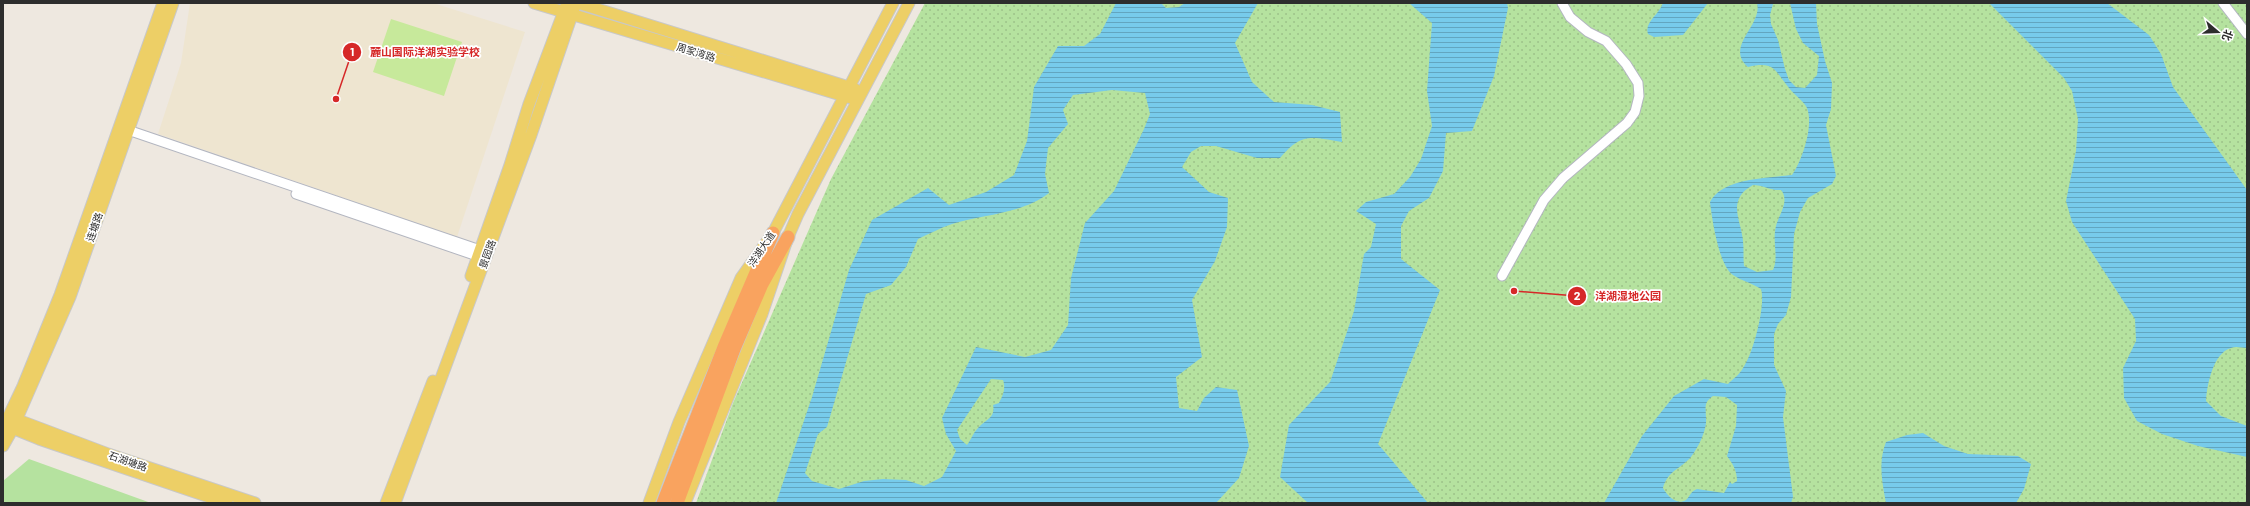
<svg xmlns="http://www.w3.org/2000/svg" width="2250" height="506" font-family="Barlow,'Noto Sans SC',sans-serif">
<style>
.education{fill:#eee5d0}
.grass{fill:#b5e29f}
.park{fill:url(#park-dots)}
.pitch{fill:#c7e99b}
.water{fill:url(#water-rules);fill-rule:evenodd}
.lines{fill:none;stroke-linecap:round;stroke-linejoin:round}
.minor-casing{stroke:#b3b6c0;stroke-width:11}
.major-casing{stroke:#c8c8c8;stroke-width:13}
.highway-casing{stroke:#c8c8c8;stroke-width:15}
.minor{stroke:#fff;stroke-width:9}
.major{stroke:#edcf66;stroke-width:11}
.highway{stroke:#f9a35f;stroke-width:13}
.labels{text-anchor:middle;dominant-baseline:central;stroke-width:3.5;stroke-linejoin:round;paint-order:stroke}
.street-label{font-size:10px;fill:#2d2d2d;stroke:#fff}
.leader{fill:none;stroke:#d62828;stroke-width:1.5}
.callout-dot{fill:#d62828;stroke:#fff;stroke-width:1.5}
.mark-label{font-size:12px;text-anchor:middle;font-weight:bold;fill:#fff}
.callout-label{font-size:11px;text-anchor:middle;font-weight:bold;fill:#d62828;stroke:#fff;stroke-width:3.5;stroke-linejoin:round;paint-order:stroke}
</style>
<defs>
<pattern id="park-dots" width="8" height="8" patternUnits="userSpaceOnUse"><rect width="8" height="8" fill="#b5e29f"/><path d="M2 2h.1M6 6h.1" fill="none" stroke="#9cc289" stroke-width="1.8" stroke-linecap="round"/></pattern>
<pattern id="water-rules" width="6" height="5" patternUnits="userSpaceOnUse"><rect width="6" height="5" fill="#77cbeb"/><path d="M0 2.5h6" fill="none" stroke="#62a5bf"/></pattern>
</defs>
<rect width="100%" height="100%" fill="#eee8e0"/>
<path class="education" d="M190,3H433L525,32L457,237L158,134L181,63Z"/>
<path class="grass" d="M29,459L151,503H3V481Z"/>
<path class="park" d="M925,3H2247V503H696L733,403L831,179Z"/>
<path class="pitch" d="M391,19L462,42L444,96L373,72Z"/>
<path class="water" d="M1116,3H1161L1166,8L1179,7L1185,3H1258L1235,43L1252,82L1274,102L1312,105L1340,112L1342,142C1311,137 1302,132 1280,158H1257L1216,146H1201L1191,152L1182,167L1209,192L1228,198L1227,227L1215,261L1192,300L1202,357L1176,377L1179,408L1197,411L1204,398L1216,387L1237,390L1249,446L1239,478L1216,503H776L812,397L849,270L872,220L928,188L949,205L986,192L1014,175L1027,141L1034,87L1058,46H1084L1100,34ZM1112,90L1145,93L1150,114L1144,129L1114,191L1085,223L1071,278L1068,325L1051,350L1025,357L976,347L942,418L946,434L956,451L942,477L924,486L906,480L883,479L864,481L839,489L812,481L805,473L818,434L827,427L866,294L891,285L906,267L918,239C929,234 940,228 952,224C984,214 1022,214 1049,193L1045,174L1048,148L1068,124L1063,110L1073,95ZM991,379L1003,380C1006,389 1003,395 999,403L993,405C996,418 985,420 978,428C973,433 971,440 967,445L960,439L957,430Z
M1409,3H1507L1508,8L1494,76L1472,131L1446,133L1443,171L1429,198L1409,211L1401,226V259L1440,290L1378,444L1428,503H1308L1280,477L1289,425L1330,382L1354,311L1364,254L1371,247L1376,224L1356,211L1366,202L1394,194L1410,177L1421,159L1432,126L1427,91L1432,23Z
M1663,3H1708L1683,35L1654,37L1648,34C1644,22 1659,15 1663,3Z
M1757,3L1773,4L1770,15L1771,24L1778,40L1785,69L1789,80L1796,87L1805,88L1817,75L1819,56L1803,43L1796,29L1790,3H1816L1817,24L1825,61L1832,83L1831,109L1826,125L1836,176L1832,184L1808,198L1800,212L1794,234L1791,297L1786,315L1778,324L1774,334V365L1786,391L1783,417L1793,497L1791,503H1604L1642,436L1674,396L1704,379L1728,384C1733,379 1740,374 1743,368C1753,354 1766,305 1761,289C1752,283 1742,281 1733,275C1719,266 1712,219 1710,202C1722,178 1768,178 1792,175C1802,161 1814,126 1807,108C1804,101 1794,95 1789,88C1774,69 1774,61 1748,67C1724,47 1763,25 1757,3ZM1753,185C1763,185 1771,191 1781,190C1790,201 1779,214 1776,226C1772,241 1779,258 1773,270L1757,272L1744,266C1743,258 1744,249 1743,241C1741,219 1726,200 1753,185ZM1713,396L1726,397L1737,405L1736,426L1727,456C1733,464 1737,471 1737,481L1732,484L1730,482L1724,493L1697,489C1691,491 1690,496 1686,500C1676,506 1667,495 1663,488C1667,473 1677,470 1687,461C1692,457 1697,448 1700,442C1703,436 1707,425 1706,418C1706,409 1703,402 1713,396Z
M1989,3H2107L2149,35L2161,54L2173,87L2247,190V348C2242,348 2236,346 2231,348C2213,353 2207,385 2206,401L2221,416L2247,426V457L2198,446L2162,434L2137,421L2124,398L2123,368L2136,341L2135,319L2072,222L2066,201L2076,151L2078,119L2072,91L2064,78Z
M1923,433L1944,446L1968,454L2018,456L2031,464L2024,489L2016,503H1886C1882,482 1878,462 1886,442L1907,435Z"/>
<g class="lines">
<g class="minor-casing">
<path id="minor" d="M2223,3L2247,34
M122,128L486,252
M296,194L483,258
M1502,276L1544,200L1563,178L1627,123L1635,112L1639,96L1638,83L1626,64L1606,41L1588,32L1570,17L1562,3"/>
</g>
<g class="major-casing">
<path id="major" d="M534,3L851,98
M578,3L855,89
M471,276L510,165L529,104L567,3
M10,417L108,454L255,503
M7,426L39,439L227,503
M3,428L23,386L60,295L163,3
M3,446L12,430L70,297L173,3
M386,503L433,381
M395,503L531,135L576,3
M649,503L679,422L741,278L773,233L893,3
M685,503L762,314L788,237L798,214L909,3"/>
</g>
<g class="highway-casing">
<path id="highway" d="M663,503L724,347L773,233
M677,503L734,349L762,284L788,237"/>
</g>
<use href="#minor" class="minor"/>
<use href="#major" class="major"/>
<use href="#highway" class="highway"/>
</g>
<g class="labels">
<g class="street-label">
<text transform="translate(696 52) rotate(17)">周家湾路</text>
<text transform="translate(94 227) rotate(-71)">连塘路</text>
<text transform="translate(761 249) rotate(-56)">洋湖大道</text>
<text transform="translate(487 254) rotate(-70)">景园路</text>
<text transform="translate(128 461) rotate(19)">石湖塘路</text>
</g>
</g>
<path class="leader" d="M336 99L352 52M1514 291L1577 296"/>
<g class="callout-dot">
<circle cx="336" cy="99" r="4"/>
<circle cx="1514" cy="291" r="4"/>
<circle cx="352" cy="52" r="10"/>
<circle cx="1577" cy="296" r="10"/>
</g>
<g class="mark-label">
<text x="352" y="56">1</text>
<text x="1577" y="300">2</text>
</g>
<g class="callout-label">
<text x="425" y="56">麓山国际洋湖实验学校</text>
<text x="1628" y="300">洋湖湿地公园</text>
</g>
<rect width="2250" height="506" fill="none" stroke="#2d2d2d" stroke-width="8"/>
<g transform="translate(2218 32) rotate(109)" stroke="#ffffff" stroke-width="3" paint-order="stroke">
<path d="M0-3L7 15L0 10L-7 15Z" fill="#2d2d2d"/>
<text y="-6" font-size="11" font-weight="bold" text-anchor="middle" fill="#2d2d2d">北</text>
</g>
</svg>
